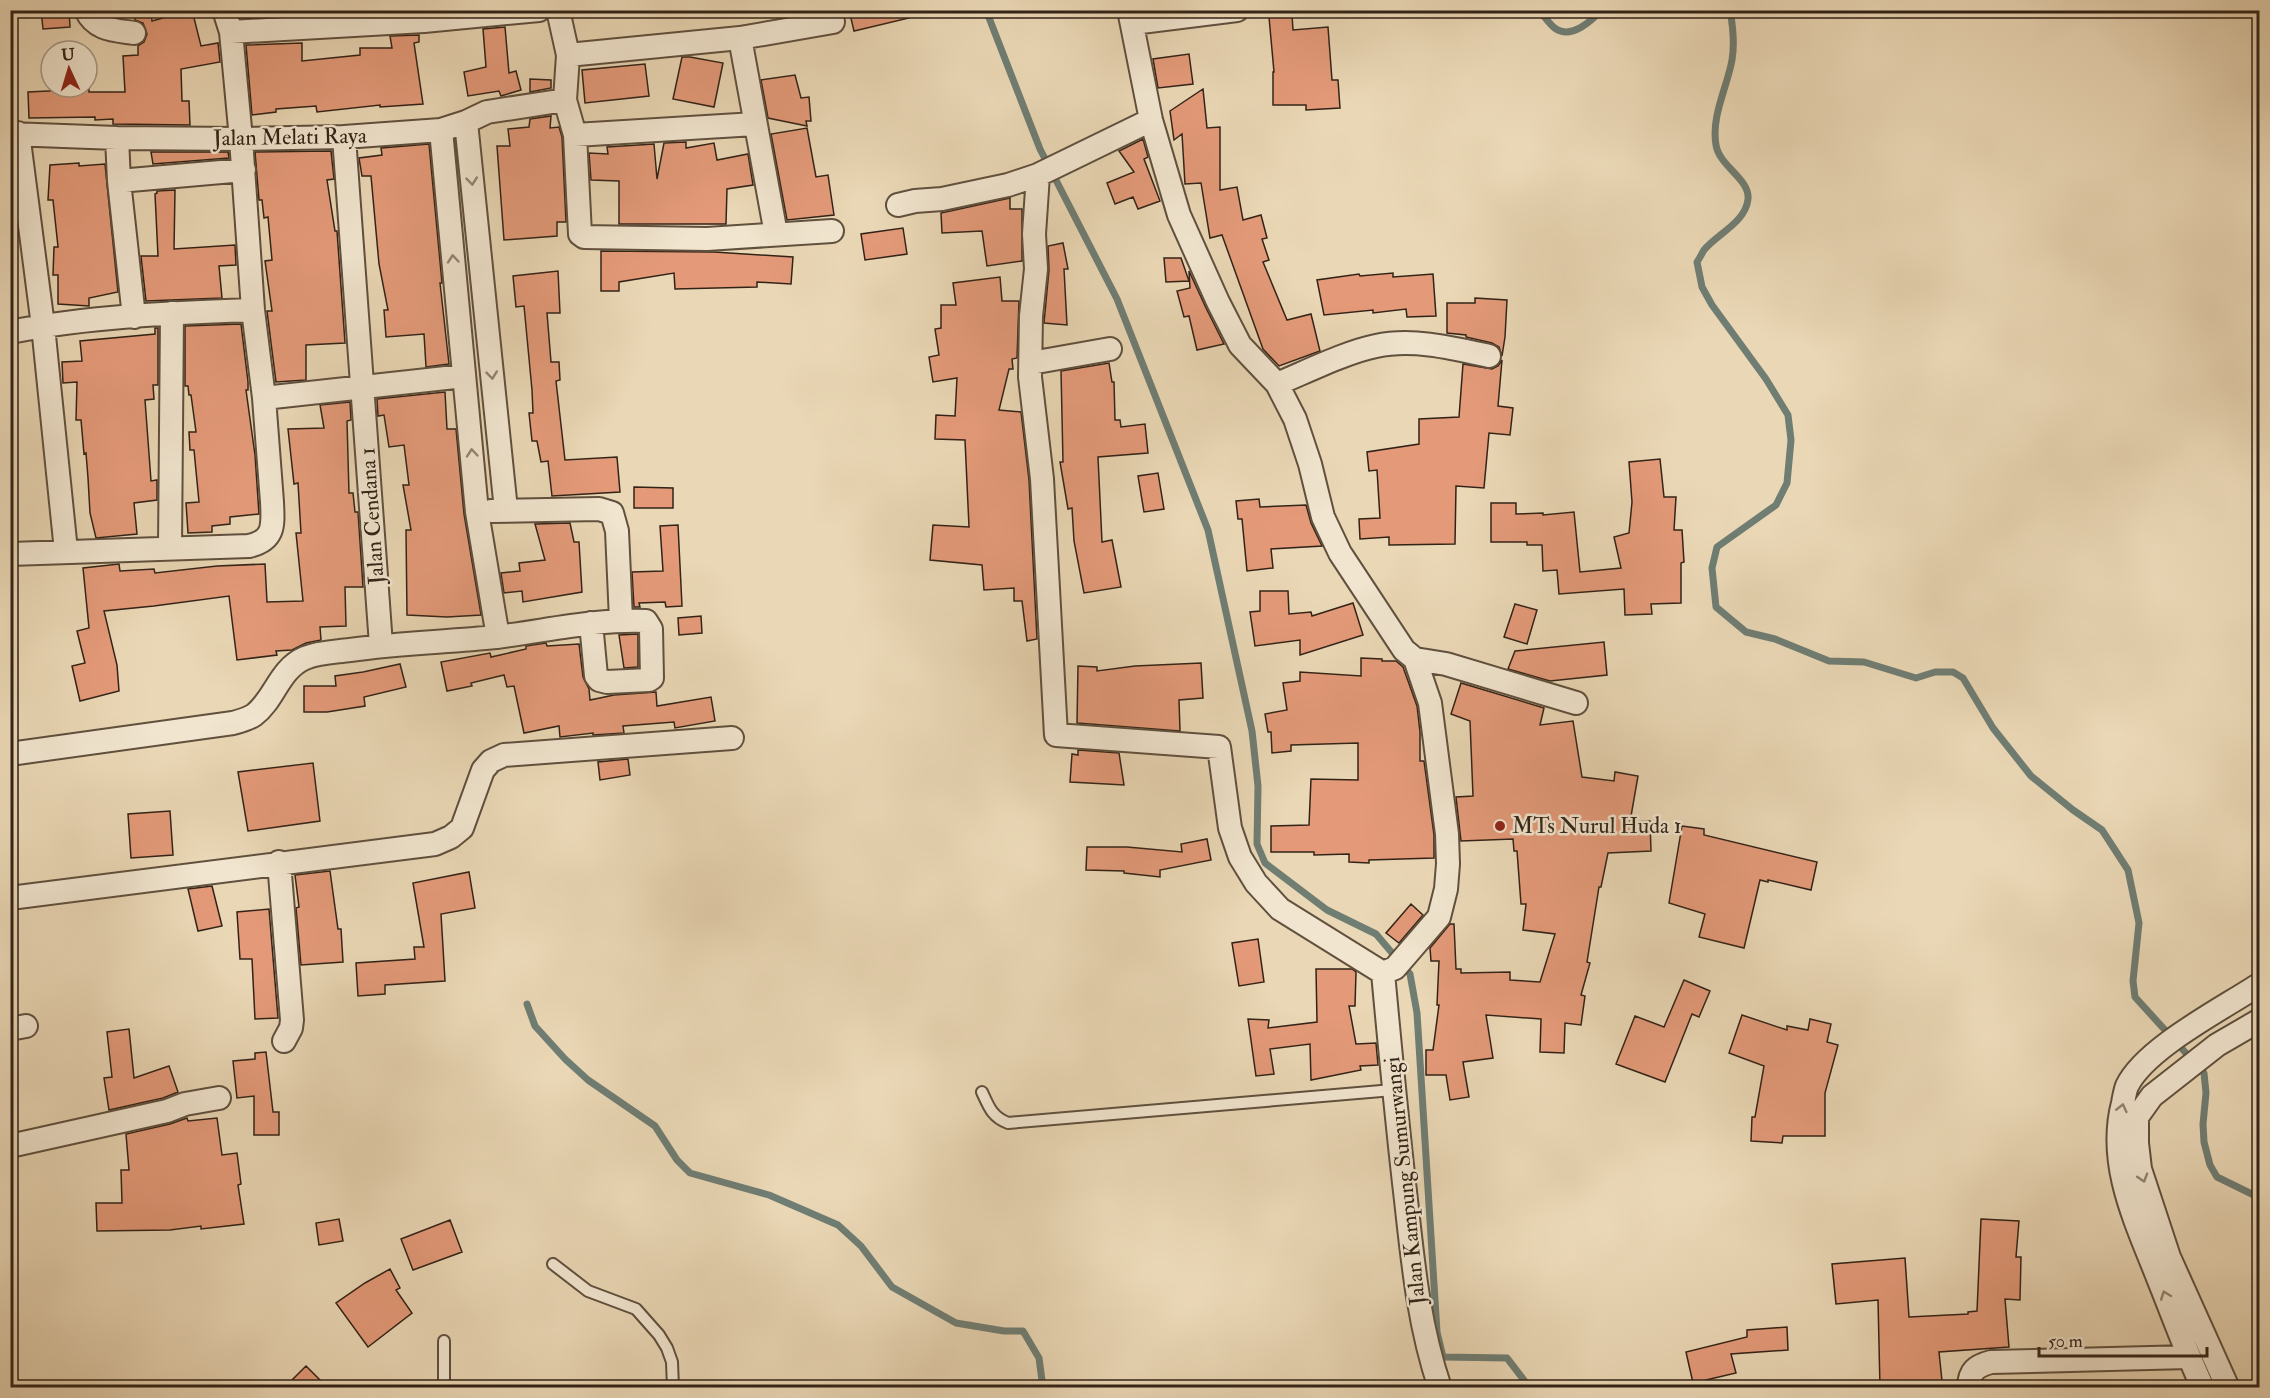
<svg xmlns="http://www.w3.org/2000/svg" width="2270" height="1398" font-family="'IM FELL Double Pica',serif">
<style>
.lines{fill:none;stroke-linecap:round;stroke-linejoin:round}
.stream{stroke:#6f7d73;stroke-width:7}
.building{fill:#e49a79;stroke:#322317;stroke-width:1.5}
.service-casing{stroke:#60503e;stroke-width:14}
.minor-casing{stroke:#60503e;stroke-width:26}
.service{stroke:#f1e5cf;stroke-width:10}
.minor{stroke:#f1e5cf;stroke-width:22}
.oneway{stroke:#928473}
.poi-dot{fill:#8f2418;stroke:#f1e5cf;stroke-width:2}
.labels{text-anchor:middle;dominant-baseline:central;stroke-width:5;stroke-linejoin:round;paint-order:stroke}
.street-label{font-size:22px;fill:#322317;stroke:#f1e5cf}
.poi-label{font-size:22px;fill:#322317;stroke:#f1e5cf;text-anchor:start}
</style>
<rect width="100%" height="100%" fill="#ead7b5"/>
<filter id="stains"><feTurbulence type="fractalNoise" baseFrequency=".00333" numOctaves="4"/><feColorMatrix values="0 0 0 0 .2 0 0 0 0 .09 0 0 0 0 .02 0 0 0 .5 -.17"/></filter>
<radialGradient id="worn" r=".72"><stop offset=".6" stop-color="#630" stop-opacity="0"/><stop offset="1" stop-color="#630" stop-opacity=".3"/></radialGradient>
<g class="lines">
<path class="stream" d="M986,10L1040,149L1117,299L1208,530L1252,731L1258,786L1257,844L1265,863L1327,910L1376,934L1410,974L1417,1013L1437,1332L1443,1357L1507,1358L1530,1388
M1539,10C1544,16 1550,25 1556,29C1572,39 1591,21 1602,10
M1730,10C1733,27 1735,43 1732,60C1727,88 1711,116 1716,145C1719,166 1750,179 1748,199C1746,222 1717,234 1704,250C1702,253 1700,258 1697,262L1702,287L1712,305L1766,379L1788,415L1791,440L1787,483L1776,505L1717,547L1712,568L1716,607L1746,632L1775,639L1829,661L1864,662L1916,678L1935,672H1953L1963,678L1993,728L2031,776L2073,810L2102,830L2128,870L2139,923L2133,981L2135,997L2204,1073L2206,1093L2203,1124L2204,1142L2210,1165L2217,1177L2260,1198
M527,1004L535,1026L565,1059L588,1080L655,1126L677,1160L690,1173L769,1195L838,1225L861,1246L892,1287L956,1323L1004,1331H1023L1039,1358L1043,1388"/>
</g>
<path class="building" d="M41,10H69L70,27L43,29Z
M135,10H151L152,21L192,10L201,46L218,43L220,62L181,69L182,101H189L190,125L113,124V119L95,120V117L29,118L28,92L89,89V92H125L123,56L138,55V46L144,42L147,34L143,23L135,20Z
M849,10H908L909,18L854,31Z
M1292,15L1293,30L1328,27L1332,80H1338L1340,108L1306,110V105H1273V72H1274L1269,17Z
M505,27L509,73L516,71L521,90L501,96L499,91L468,96L464,72L486,67L483,29Z
M419,35V42L414,43L423,104L380,107V105L317,112L316,106L276,109V112L252,115L246,45L302,43V61L360,55V48H392L390,36Z
M1189,54L1193,84L1158,88L1153,59Z
M682,57H690L723,63L714,107L673,99Z
M645,64L649,96L585,103L582,70Z
M795,75L801,98L809,97L811,121H806L807,126L768,118L761,80Z
M530,79L551,80V88L530,92Z
M1203,89L1207,128L1220,127V190L1237,187L1243,220L1261,215L1267,238L1262,239L1269,260L1263,262L1287,320L1311,314L1320,351L1279,366L1263,349L1222,235L1210,238L1201,183L1185,184L1182,134L1174,140L1170,111Z
M551,116L550,128L559,127L562,137L566,222H557V236L504,240L497,146H510L508,129L529,127L530,119Z
M807,128L816,177L828,175L834,215L787,220L771,134Z
M1143,139L1148,157L1144,159L1160,201L1138,209L1133,197L1115,204L1107,183L1134,172L1119,151Z
M686,142V148L714,143L717,160L748,154L753,185L727,189L726,224H619V181L591,180L589,153L608,154L607,147L654,144L657,179L664,143Z
M429,144L442,283H440L449,364L426,367L424,334L386,337L384,310H388L379,264L371,176H362L359,158L382,155L381,148Z
M331,151L334,179L327,180L335,231H337L345,343L306,345V380L276,382L267,311H272L265,261L272,260L268,217L264,218L262,200H259L255,152Z
M151,152H228L229,158L153,164Z
M79,163V166L105,164L118,292L89,298V306L58,304V275H53L54,247H58L53,200H48L50,165Z
M175,190L174,249L235,245L236,265L219,266L222,298L146,301L141,256H158L155,194L157,193V191Z
M1010,198V209H1022V261L987,266L982,231L942,233L941,213Z
M903,228L907,254L865,260L861,234Z
M1063,243L1068,269H1064L1067,325L1044,323L1049,270L1048,246Z
M601,251L714,252L793,257L791,284L757,282V287L675,289L674,273L619,282V291H601Z
M1164,258H1181L1189,281L1166,282Z
M558,271L560,313H547L551,362H559L560,380L556,381L565,460L617,457L620,492L552,496L548,461L541,462L537,441H532L529,413H533L532,390L524,306L516,307L513,276Z
M1189,271L1206,308L1224,344L1197,350L1189,316L1184,317L1177,291L1190,288Z
M1393,273V277L1433,274L1436,316L1407,317L1406,309L1373,313V310L1324,315L1317,280L1359,274L1360,276Z
M1000,277L1002,301H1019L1017,358L1012,359L1013,369H1009L999,410L1021,412L1029,480L1037,639L1027,641L1022,601H1014V588L984,590L982,565L930,560L933,525L969,527L965,440L935,439L936,415L955,416L957,378L933,382L929,357L939,355L935,329L941,328V305H956L953,283Z
M1475,298L1507,300L1505,337L1502,356L1499,347L1492,343L1466,337V335L1447,333V303H1475Z
M241,324L248,382V390H246L255,455L259,514L230,517V524L212,526V532L188,533L186,503L199,502L194,450H190L189,432H196L191,395H189L188,386H185V326Z
M155,328H158V385H153L154,399L145,400L151,481L157,480V500L134,503L137,534L96,538L90,513L88,478L86,453L84,454L81,420H76L77,382L63,383L62,362L82,361L80,341L155,334Z
M1502,360L1498,406L1513,408L1510,435L1489,433L1484,488L1456,486L1455,544L1389,545V537L1360,539L1359,519L1380,518L1377,470L1369,471L1367,452L1419,444V419L1459,417L1463,364L1492,369L1498,366Z
M1109,363L1112,382H1114L1115,420H1120L1121,427L1145,424L1148,453L1098,457L1102,542L1112,540L1121,587L1084,593L1074,541L1072,508L1068,509L1060,462H1063L1061,371Z
M445,392L447,429H456L464,514L481,615L447,617L407,615L406,530H411L403,485H409L404,445L389,447L384,415L378,416L377,399Z
M350,402L351,420L347,421L349,493H353L355,512H358L363,587H345L346,626L320,627L321,640L306,643L292,650L276,651L277,655L237,660L229,596L154,606L104,611L117,665L119,691L80,701L72,666L85,663L77,631L89,628L83,568L119,564L120,571L154,569L155,573L217,566L265,564L267,602L303,601L296,533H301L298,483L294,484L288,429L324,428L320,405Z
M1660,459L1664,497H1676L1674,530H1682L1684,562L1681,563V603L1651,604L1652,614L1625,615L1624,589L1559,594L1557,570L1543,571L1542,545H1527V542H1491V503H1516V514L1543,513V515L1574,512L1580,572L1621,568L1614,537L1629,533L1632,502L1629,462Z
M1158,473L1164,509L1144,512L1138,476Z
M634,487L673,488V508H634Z
M1259,499L1260,507L1306,505L1311,523L1322,546L1271,549L1273,568L1247,571L1242,519H1238L1236,501Z
M570,523L574,542H579L582,592L523,602L522,591L504,593L501,573L520,571L519,563L545,560L535,524Z
M678,525L682,606L666,607L665,602L639,603L640,607H634L632,572L663,571L660,526Z
M1260,591H1288L1289,614L1311,612L1312,616L1353,603L1363,635L1300,655V640L1255,646L1250,612L1260,611Z
M1515,604L1537,610L1527,644L1504,637Z
M701,616L702,633L679,635L678,618Z
M638,634V667L624,668L619,635Z
M1604,642L1607,675L1550,681L1508,669L1515,651Z
M546,643L547,646L579,644L583,677L589,689L590,700L614,695L656,692L657,706L711,697L715,721L675,728L674,722L623,726L624,733L593,735V733L560,737L559,726L524,733L514,686L507,687L504,675L471,683L472,686L447,691L441,662L490,653L491,657L526,649V646Z
M1361,658L1382,659V661H1396L1403,667L1417,706L1420,732V761H1424L1434,835V858L1369,860V863L1349,862V854L1314,855V852H1271V826L1309,825L1311,779L1358,780V743L1291,745V751L1272,753L1271,732H1268L1265,714L1287,710L1283,683L1300,681V672L1361,676Z
M1201,663L1203,698L1179,700L1180,731L1077,723L1078,666L1097,667V671L1135,666Z
M400,664L406,687L364,697L365,706L327,712H304V686H336L335,676L363,672Z
M1461,683L1544,708L1540,725L1573,721L1582,777L1614,781L1615,772L1638,776L1630,822L1650,821L1651,851L1608,853L1601,887H1599L1587,962L1590,963L1581,995L1585,996L1581,1025L1565,1023L1564,1053L1540,1052L1541,1019L1486,1015L1493,1058L1463,1062L1469,1097L1450,1100L1446,1075H1426V1050H1433L1439,1005H1437L1439,961H1431L1430,948L1450,924H1454L1456,969H1461V973L1510,972V980L1540,982L1555,934L1523,930L1526,904H1521L1517,851H1514L1513,839L1461,841L1456,797L1473,796L1470,721L1451,714Z
M1078,750L1119,753L1124,785L1070,782L1072,754L1078,755Z
M628,759L630,775L600,780L598,762Z
M313,763L320,821L248,831L238,772Z
M170,811L173,855L131,858L128,814Z
M1682,826L1704,829V835L1817,862L1811,890L1768,880V882L1760,880L1744,948L1699,937L1705,914L1669,903Z
M1207,839L1211,860L1160,870V877L1124,873V871L1086,870L1087,847H1127L1182,852L1181,844Z
M330,871L338,929H341L343,962L301,965L296,908L299,907L295,875Z
M469,872L475,908L441,914L445,981L385,985V994L358,996L356,963L415,959L414,947H424L413,883Z
M212,886L222,926L198,931L188,889Z
M1411,904L1423,915L1399,943L1386,933Z
M269,909L278,1018L255,1019L252,959H240L237,912Z
M1258,939L1264,982L1239,986L1232,943Z
M1316,969H1352L1356,972L1355,1006H1349L1356,1044L1376,1043L1378,1065L1360,1066L1361,1070L1311,1080L1310,1044L1270,1049L1274,1074L1256,1076L1248,1019L1269,1020L1268,1028L1317,1022Z
M1684,980L1710,991L1699,1017L1692,1014L1665,1082L1616,1064L1635,1016L1664,1027Z
M1742,1015L1787,1030V1026L1808,1030L1810,1019L1831,1024L1827,1042L1838,1045L1825,1093V1136H1783L1782,1143L1751,1141L1752,1117H1755L1764,1066L1729,1053Z
M129,1029L134,1078L169,1066L178,1092L163,1098L109,1110L104,1078L112,1077L107,1032Z
M266,1052L273,1112H279V1135H254V1096L237,1098L233,1061L255,1059V1053Z
M187,1118L188,1121L217,1118L222,1155L237,1153L241,1184L238,1185L244,1224L201,1229V1226L170,1230L97,1231L96,1203H122L121,1170H129L126,1134L170,1124Z
M339,1219L343,1241L319,1245L316,1223Z
M1981,1219L2019,1221L2016,1257H2021L2020,1300L2005,1299L2009,1347L1939,1352L1942,1381L1906,1384V1388H1880L1878,1300L1836,1304L1832,1264L1905,1258L1909,1317L1968,1314V1312L1977,1311Z
M450,1220L462,1252L413,1270L401,1239Z
M390,1269L400,1288L396,1290L412,1313L368,1347L336,1303L365,1283Z
M1787,1327L1788,1350L1731,1354L1736,1373L1693,1383L1686,1352L1747,1337V1330Z
M306,1366L328,1388H284Z"/>
<g class="lines">
<g class="service-casing">
<path id="service" d="M982,1092C989,1107 992,1117 1008,1123L1393,1090
M553,1264L588,1291L636,1309L659,1335L667,1348L672,1362L673,1388
M444,1388V1341"/>
</g>
<g class="minor-casing">
<path id="minor" d="M86,10C95,30 114,30 134,33
M558,10L568,55L565,100L575,135L580,234L584,237L707,239L832,231
M1129,10L1151,120L1179,215L1218,302L1240,345L1277,384L1295,419L1310,464L1323,517L1340,553L1404,650L1415,659L1430,703L1447,834L1448,864L1446,889L1439,917L1395,968L1383,973
M1133,23L1237,10
M231,32L424,21L539,10
M740,38L776,234
M568,55L740,38L833,22
M466,122L506,510
M441,130L477,512L498,637
M18,133L43,326L66,551
M10,134L117,138L241,139L344,137L441,130L466,122L487,112L565,100
M575,135L755,124
M344,137L381,645
M117,138L119,181L134,317
M1038,175L1034,234L1036,269L1031,316L1030,377L1042,479L1056,735L1219,747L1230,828L1240,857L1256,883L1280,909L1383,973
M119,181L244,170
M898,205L915,201L942,199L1008,185L1038,175L1151,120
M10,332C90,316 173,313 253,310
M1031,363L1110,349
M1277,384C1306,372 1346,352 1376,346C1413,338 1453,348 1489,356
M264,398L464,376
M491,511L599,509L612,513L617,531L621,620
M170,547L172,313
M10,554L249,546C275,540 273,525 272,502L264,398L253,310L241,139L231,32L224,10
M1415,659L1446,664L1576,703
M10,754L233,723C240,721 248,719 254,715C275,699 279,669 305,658C319,652 335,652 350,650C399,643 447,642 496,637C546,631 595,619 646,621L651,629L652,678L649,680L607,682L599,680L596,676L591,623
M279,862L292,1020L291,1028L284,1041
M10,898L435,844L451,837L462,828L483,770L491,761L504,755L732,738
M1383,973C1390,1048 1397,1124 1406,1200C1413,1264 1419,1326 1440,1388
M10,1029L26,1026
M10,1146L167,1111L185,1104L219,1098
M1969,1388C1969,1371 1976,1366 1991,1362L2189,1357
M2203,1388C2186,1352 2173,1315 2158,1278C2136,1222 2107,1164 2123,1103C2124,1098 2125,1091 2127,1086C2145,1048 2224,1008 2260,984
M2228,1388L2169,1257L2140,1169L2137,1143V1117L2152,1096L2217,1045L2260,1020"/>
</g>
<use href="#service" class="service"/>
<use href="#minor" class="minor"/>
</g>
<defs><path id="oneway-chevron" d="M-2-3.5L2.5 0L-2 3.5" fill="none" stroke-width="1.6" stroke-linecap="round" stroke-linejoin="round" transform="scale(1.5)"/></defs>
<g class="oneway">
<use href="#oneway-chevron" transform="translate(472 181) rotate(84)"/>
<use href="#oneway-chevron" transform="translate(453 259) rotate(-95)"/>
<use href="#oneway-chevron" transform="translate(492 375) rotate(84)"/>
<use href="#oneway-chevron" transform="translate(472 453) rotate(-95)"/>
<use href="#oneway-chevron" transform="translate(2122 1108) rotate(-77)"/>
<use href="#oneway-chevron" transform="translate(2143 1178) rotate(73)"/>
<use href="#oneway-chevron" transform="translate(2165 1295) rotate(-111)"/>
</g>
<circle class="poi-dot" cx="1500" cy="826" r="6"/>
<g class="labels">
<g class="street-label">
<text transform="translate(290 137) rotate(-1)">Jalan Melati Raya</text>
<text transform="translate(372 516) rotate(-94)">Jalan Cendana 1</text>
<text transform="translate(1405 1181) rotate(-96)">Jalan Kampung Sumurwangi</text>
</g>
<g class="poi-label">
<text x="1512" y="826">MTs Nurul Huda 1</text>
</g>
</g>
<rect width="2270" height="1398" fill="none" stroke="#ead7b5" stroke-width="36"/>
<rect x="12" y="12" width="2246" height="1374" fill="none" stroke="#322317" stroke-width="3"/>
<rect x="18" y="18" width="2234" height="1362" fill="none" stroke="#322317" stroke-width="1.5"/>
<g transform="translate(69 69) rotate(356)"><circle r="28" fill="#f1e5cf" stroke="#a59785" stroke-width="1.5"/>
<path d="M0-4.5L10 22L0 15L-10 22Z" fill="#8f2418"/>
<text y="-9" font-size="16" font-weight="bold" text-anchor="middle" fill="#322317">U</text>
</g>
<path d="M2039 1347v9h168v-9" fill="none" stroke="#322317" stroke-width="3"/>
<text x="2048" y="1347" font-size="18" fill="#322317" stroke="#f1e5cf" stroke-width="4.5" paint-order="stroke">50 m</text>
<rect width="100%" height="100%" filter="url(#stains)"/>
<rect width="100%" height="100%" fill="url(#worn)"/>
</svg>
